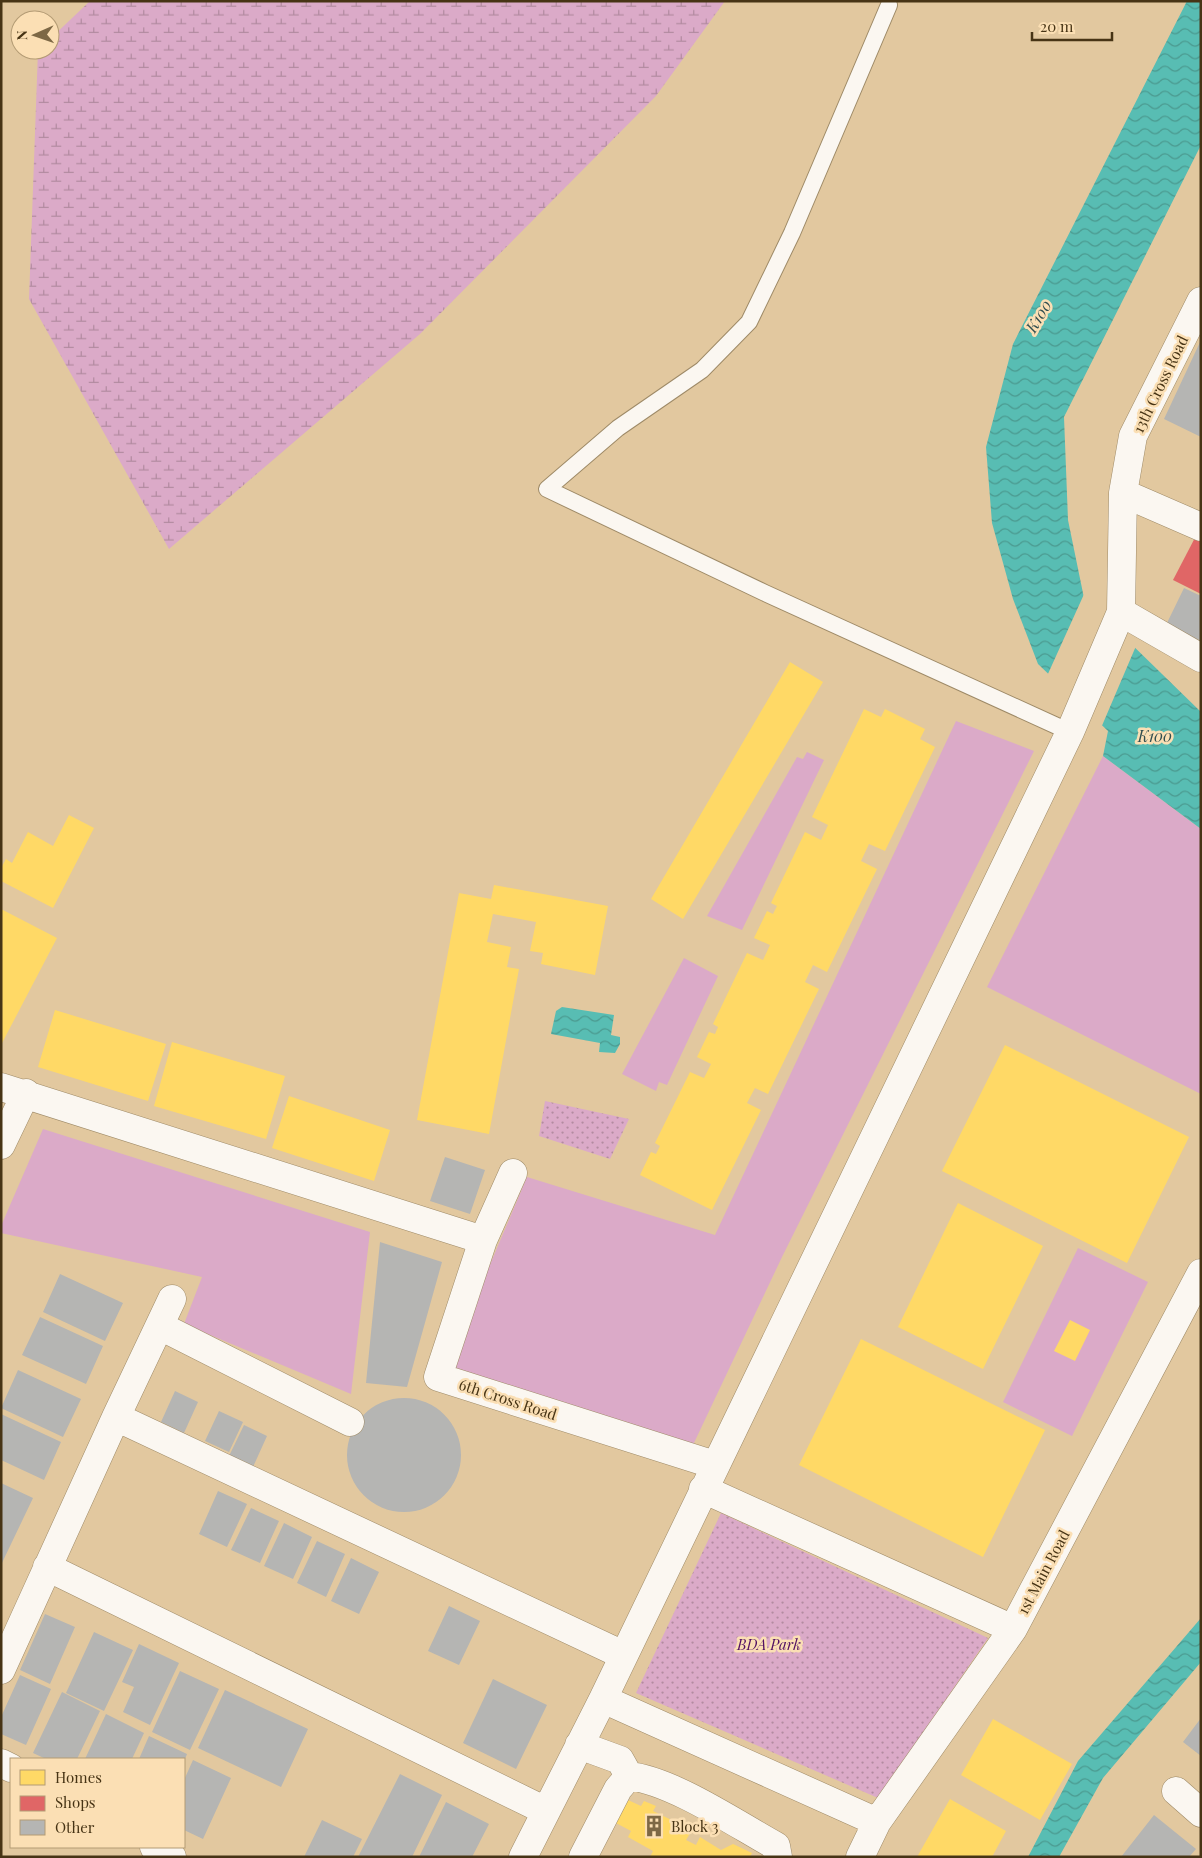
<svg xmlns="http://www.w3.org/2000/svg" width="1202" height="1858" font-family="'Playfair Display',serif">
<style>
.green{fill:#dbaac8}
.wetland{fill:url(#wetland-marsh)}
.park{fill:url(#park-dots)}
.water{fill:url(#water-waves)}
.pier{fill:#e2c89f}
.homes{fill:#ffd966}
.shops{fill:#e06666}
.building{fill:#b5b5b3}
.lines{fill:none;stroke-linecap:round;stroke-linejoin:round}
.lane-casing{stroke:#9e8a67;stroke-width:18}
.street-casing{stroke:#9e8a67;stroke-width:29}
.lane{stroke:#fbf7f1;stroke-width:16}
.street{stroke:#fbf7f1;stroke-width:28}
.labels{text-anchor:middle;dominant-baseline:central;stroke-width:5;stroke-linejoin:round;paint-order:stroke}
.street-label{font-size:15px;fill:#473415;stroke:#fbdfb4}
.park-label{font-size:15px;font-style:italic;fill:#511063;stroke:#fbdfb4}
.poi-label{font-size:15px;fill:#473415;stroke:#fbdfb4;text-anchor:start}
.water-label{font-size:16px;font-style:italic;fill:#324f50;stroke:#fbdfb4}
</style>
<defs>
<pattern id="wetland-marsh" width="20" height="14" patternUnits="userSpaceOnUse" patternTransform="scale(1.25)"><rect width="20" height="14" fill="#dbaac8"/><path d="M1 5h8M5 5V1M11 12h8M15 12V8" fill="none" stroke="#b38ba1"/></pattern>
<pattern id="park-dots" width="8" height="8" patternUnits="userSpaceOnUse" patternTransform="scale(1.25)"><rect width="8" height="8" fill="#dbaac8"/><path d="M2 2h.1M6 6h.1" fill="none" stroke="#b38ba1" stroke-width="1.8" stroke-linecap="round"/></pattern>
<pattern id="water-waves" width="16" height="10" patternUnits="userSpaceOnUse" patternTransform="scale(1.25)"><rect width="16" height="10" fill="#58bdb3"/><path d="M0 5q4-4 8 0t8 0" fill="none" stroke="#4b9a90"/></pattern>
</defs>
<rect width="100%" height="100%" fill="#e2c89f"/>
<path class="green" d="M956,721L1034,751L782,1257L693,1445L455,1368L486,1274L527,1177L715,1235Z
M807,752L824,760L742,930L707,916L797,757L803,759Z
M1103,756L1201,829V1094L987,987Z
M684,958L718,976L667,1085L659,1082L656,1091L622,1074Z
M43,1129L370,1232L351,1394L184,1324L202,1277L1,1233V1226Z
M1078,1248L1148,1282L1072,1436L1003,1402Z"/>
<path class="wetland" d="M90,1H725L656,96L420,334L169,549L29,299L38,50H50V39Z"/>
<path class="park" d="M545,1101L629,1119L610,1159L539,1136Z
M721,1513L988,1638L878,1798L636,1693Z"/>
<path class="water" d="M1187,1H1201V145L1064,417L1068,520L1084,598L1201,712V829L1103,756L1108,731L1038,664L1013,599L992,523L986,447L1013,344Z
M562,1007L614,1015L611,1035L620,1037V1044L615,1053L599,1052L600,1043L551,1034L556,1011Z
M1201,1618V1662L1103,1778L1059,1857H1028L1078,1761Z"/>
<path class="pier" d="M1085,592L1086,596L1136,646L1101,728L1047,676Z"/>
<path class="homes" d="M790,662L823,682L683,919L651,899Z
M864,709L881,717L885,709L925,729L920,739L935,747L885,851L869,844L861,861L877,869L827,972L813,965L805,982L819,989L768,1094L755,1088L747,1103L761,1110L712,1210L640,1175L651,1152L656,1154L660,1146L655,1143L690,1072L704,1078L711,1064L697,1057L709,1032L715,1034L718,1027L713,1024L747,953L763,960L770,945L754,938L767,911L773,914L777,906L771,903L805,832L821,840L828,825L812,817Z
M69,815L94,828L53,908L1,881V868L6,859L12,863L28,832L53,846Z
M494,885L608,906L595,975L541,964L543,953L530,951L536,922L493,914L487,942L511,947L507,967L519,969L489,1134L417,1120L459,893L491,899Z
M1,909L57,938L1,1045Z
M55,1010L166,1044L148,1101L38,1067Z
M172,1042L285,1076L266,1139L154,1106Z
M1005,1045L1189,1137L1127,1263L942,1171Z
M289,1096L390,1130L374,1181L272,1148Z
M958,1203L1043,1246L983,1369L898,1327Z
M1070,1320L1090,1330L1075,1361L1054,1351Z
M861,1339L1045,1430L983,1557L799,1465Z
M993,1719L1072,1764L1040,1820L961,1775Z
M950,1799L1006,1831L992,1857H917Z
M628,1800L641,1806L644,1801L656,1806L653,1811L692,1830L686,1840L696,1845L700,1837L721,1850L733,1844L752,1853L750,1857H650L653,1851L628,1837L631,1831L616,1823Z"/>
<path class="shops" d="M1199,530L1201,531V594L1173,580Z"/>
<path class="building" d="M1201,340V437L1164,419Z
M1184,588L1201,596V641L1166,625Z
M445,1157L485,1170L470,1214L430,1201Z
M380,1242L442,1262L407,1387L366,1383Z
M60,1274L123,1303L105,1341L43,1312Z
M40,1317L103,1346L86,1384L22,1355Z
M18,1370L81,1399L63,1437L1,1408Z
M175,1391L198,1402L184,1433L161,1422Z
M347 1455a57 57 0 1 1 114 0a57 57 0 1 1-114 0Z
M219,1411L243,1422L229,1452L205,1441Z
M1,1414L61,1442L44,1480L1,1460Z
M244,1425L267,1436L253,1467L229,1456Z
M1,1483L33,1498L1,1565Z
M218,1491L247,1504L227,1547L199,1534Z
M251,1508L279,1521L260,1563L231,1550Z
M284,1523L312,1537L293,1579L264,1566Z
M317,1541L345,1554L326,1597L297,1583Z
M351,1558L379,1572L359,1614L331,1601Z
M449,1606L480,1621L459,1665L428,1651Z
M45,1614L75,1627L50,1684L20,1670Z
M94,1632L133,1650L104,1711L66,1693Z
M139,1644L179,1663L150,1725L123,1712L134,1687L122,1682Z
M180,1671L219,1689L190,1750L152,1732Z
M20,1675L51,1689L26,1745L1,1734V1717Z
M493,1679L547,1705L516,1769L463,1743Z
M225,1690L308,1729L281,1787L198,1748Z
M62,1692L100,1711L77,1759H46L33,1753Z
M106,1714L144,1733L132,1759H85Z
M1201,1718V1756L1183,1742Z
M149,1736L187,1754L185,1759H139Z
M193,1760L231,1778L203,1839L184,1830V1780Z
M400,1774L442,1795L412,1857H358Z
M446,1802L489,1824L472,1857H419Z
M1154,1815L1196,1849L1189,1857H1121Z
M322,1820L362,1839L353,1857H304Z"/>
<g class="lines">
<g class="lane-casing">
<path id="lane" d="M889,5L792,233L749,322L702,370L618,428L547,489L765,593L1070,732"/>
</g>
<g class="street-casing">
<path id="street" d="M1123,493L1201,527
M1121,612L1201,658
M1,1087L483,1240
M1,1145L26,1093
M513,1173L483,1240L438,1377L715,1465
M160,1326L350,1422
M116,1417L623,1655
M703,1489L1013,1629
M47,1567L546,1811
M1,1670L116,1417L172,1299
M603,1699L877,1822
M579,1745L620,1760L629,1776
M1,1763L11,1768
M629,1776C673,1781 736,1824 776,1846L778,1857
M1176,1791L1201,1813
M154,1847L172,1857
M523,1857L603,1699L1070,732L1121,612L1123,493L1133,436L1201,301
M583,1857L618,1789L629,1776
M860,1857L877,1822L1013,1629L1201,1273"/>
</g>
<use href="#lane" class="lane"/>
<use href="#street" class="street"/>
</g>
<defs>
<g id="building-bare" transform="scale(1.725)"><path d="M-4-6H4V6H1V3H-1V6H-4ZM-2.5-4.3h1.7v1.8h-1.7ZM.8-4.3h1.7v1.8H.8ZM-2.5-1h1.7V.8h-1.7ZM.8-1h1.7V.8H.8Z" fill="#7d6845" stroke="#fbdfb4" stroke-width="2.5" paint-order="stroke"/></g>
</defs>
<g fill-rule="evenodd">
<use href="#building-bare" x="654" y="1826"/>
</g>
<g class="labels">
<g class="street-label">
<text transform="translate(1160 384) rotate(-64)">13th Cross Road</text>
<text transform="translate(508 1399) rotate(18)">6th Cross Road</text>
<text transform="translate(1043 1572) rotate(-62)">1st Main Road</text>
</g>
<g class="park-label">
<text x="769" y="1644">BDA Park</text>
</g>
<g class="poi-label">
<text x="671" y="1826">Block 3</text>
</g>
<g class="water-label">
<text transform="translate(1038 316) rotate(-59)">K100</text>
<text x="1155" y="735">K100</text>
</g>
</g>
<rect width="1202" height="1858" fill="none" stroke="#473415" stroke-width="5"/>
<rect x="10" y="1758" width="175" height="90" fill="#fbdfb4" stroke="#b39b74"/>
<rect x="20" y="1770" width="25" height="15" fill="#ffd966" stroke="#b39b74"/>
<text x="55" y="1783" font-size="15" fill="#473415">Homes</text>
<rect x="20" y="1796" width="25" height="15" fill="#e06666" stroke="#b39b74"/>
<text x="55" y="1808" font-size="15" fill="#473415">Shops</text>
<rect x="20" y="1820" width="25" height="15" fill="#b5b5b3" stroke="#b39b74"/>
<text x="55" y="1833" font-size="15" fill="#473415">Other</text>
<g transform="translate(35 35) rotate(268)"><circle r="24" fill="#fbdfb4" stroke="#b39b74"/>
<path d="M0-4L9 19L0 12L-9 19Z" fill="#7d6845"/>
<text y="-8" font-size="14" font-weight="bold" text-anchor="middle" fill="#473415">N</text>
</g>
<path d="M1032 32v8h80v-8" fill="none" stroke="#473415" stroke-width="2.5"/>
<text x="1040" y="32" font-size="15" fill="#473415" stroke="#fbdfb4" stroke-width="4" paint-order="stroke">20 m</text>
</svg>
